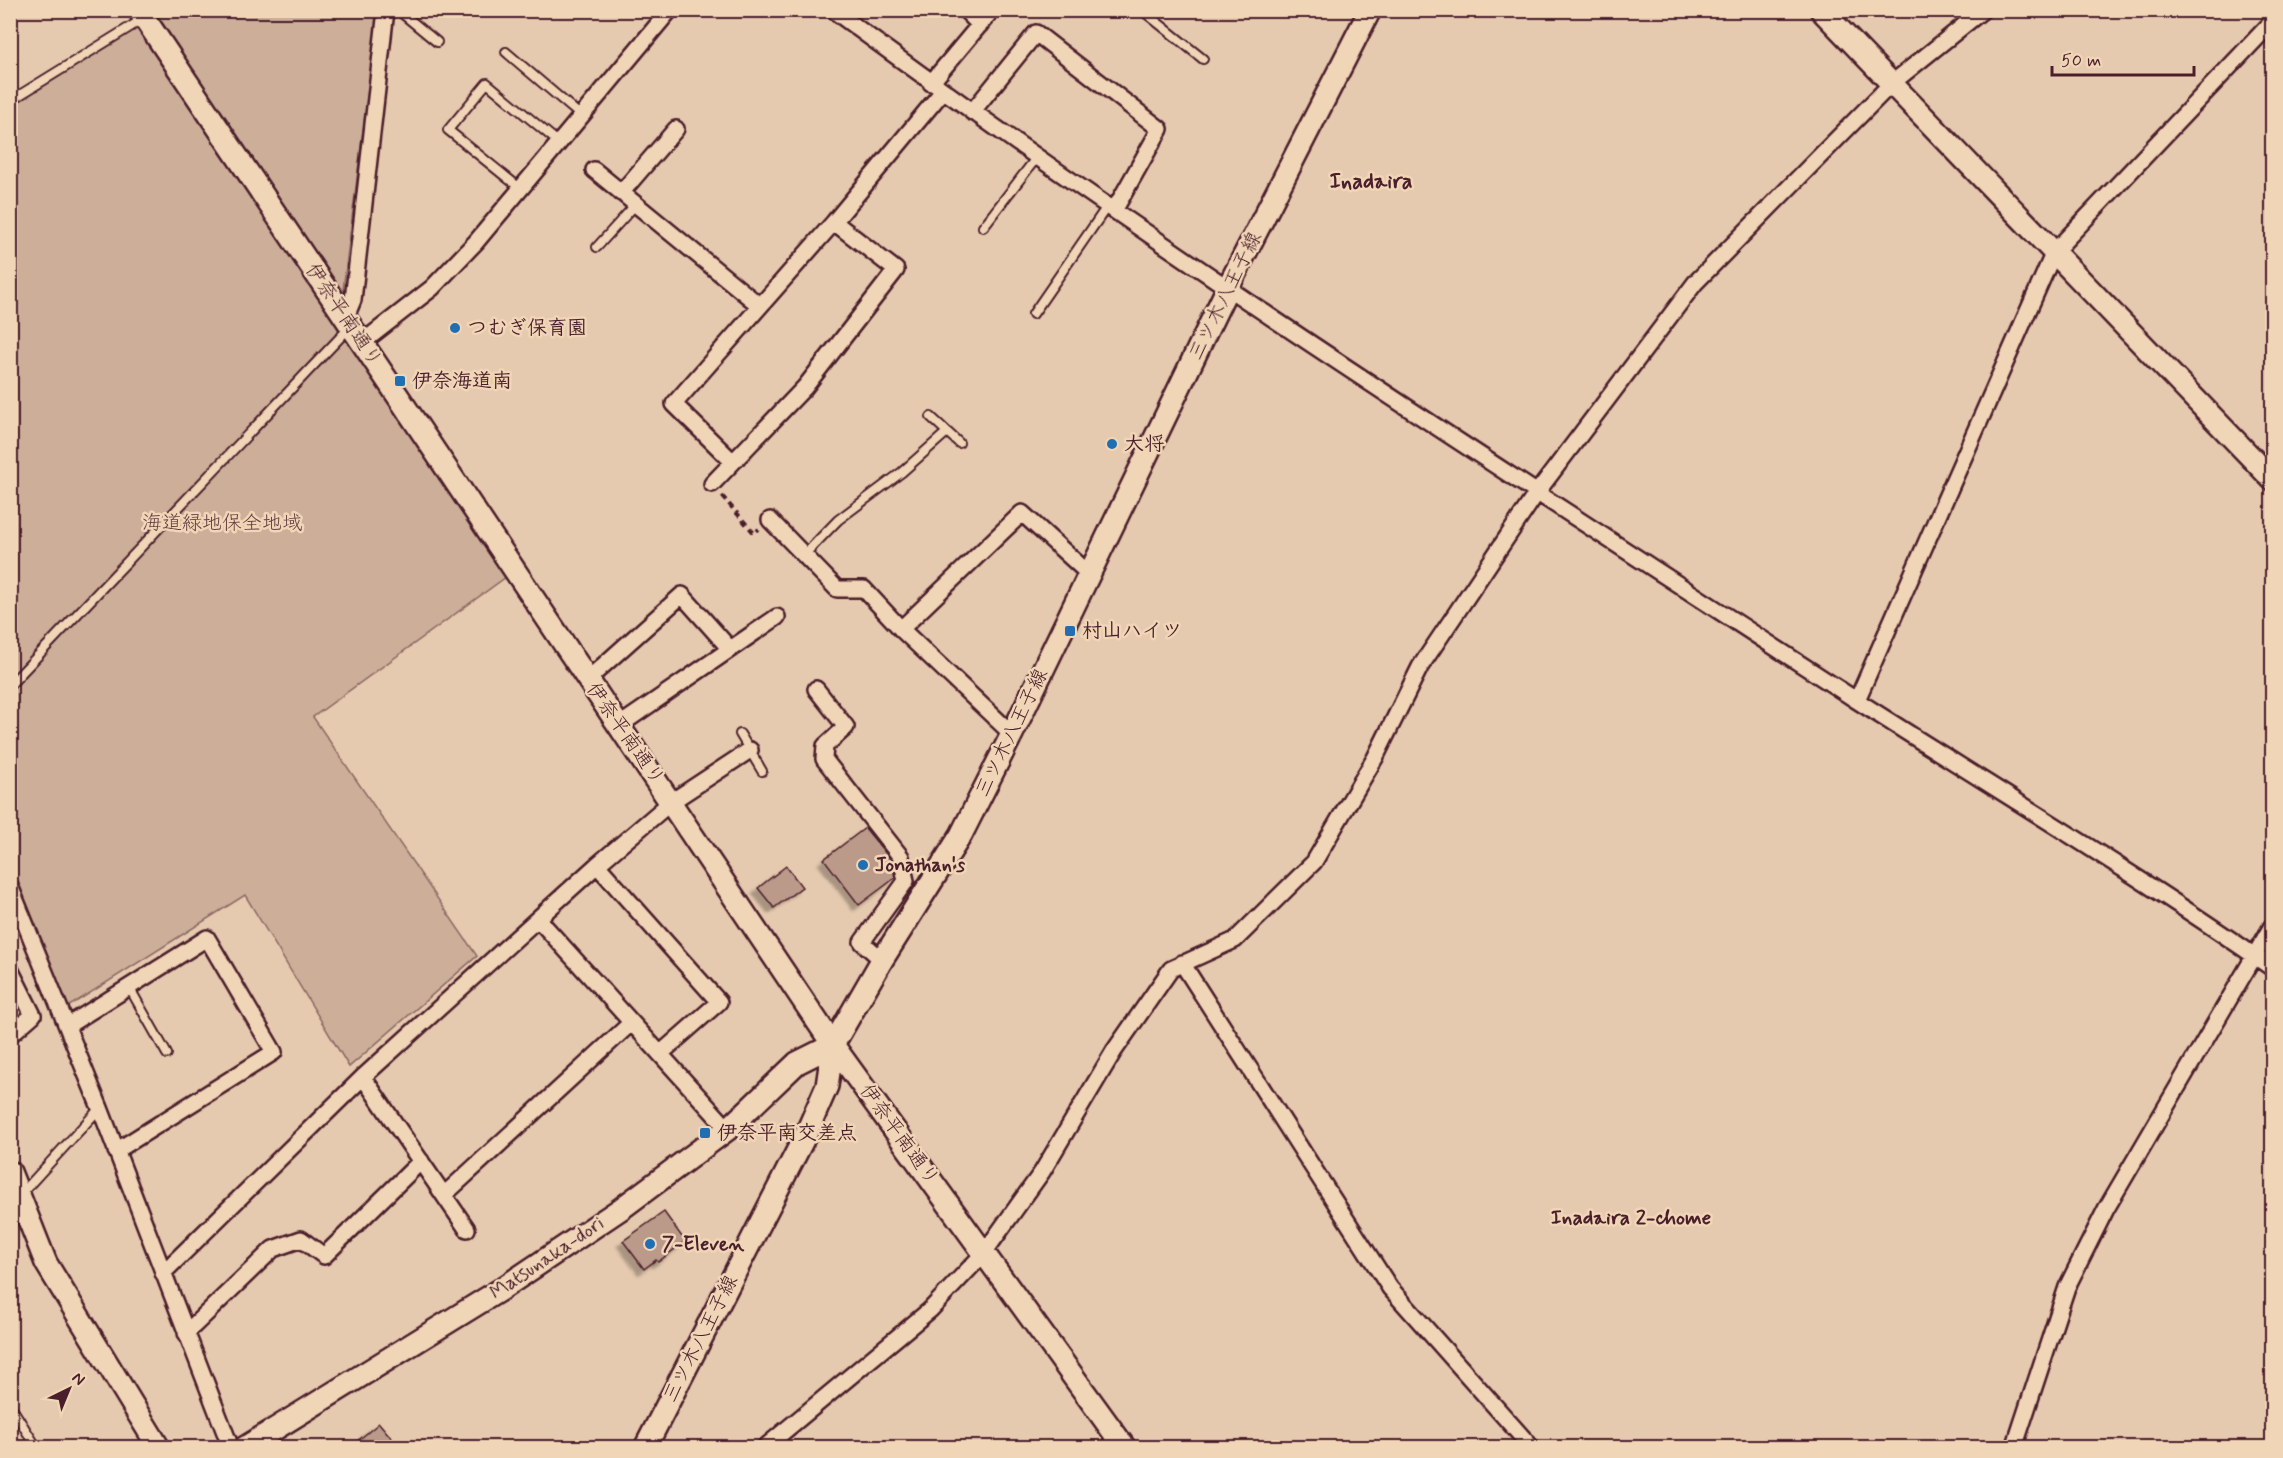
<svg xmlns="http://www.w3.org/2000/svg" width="2283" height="1458" font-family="Mynerve,'Klee One',sans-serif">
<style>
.green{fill:#ccae99;stroke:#8b6662;stroke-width:1.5}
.building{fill:#bb9a8a;stroke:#4a1f2b;stroke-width:1.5;filter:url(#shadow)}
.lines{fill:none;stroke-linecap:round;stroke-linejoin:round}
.lane-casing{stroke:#4a1f2b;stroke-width:12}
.street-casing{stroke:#4a1f2b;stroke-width:20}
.secondary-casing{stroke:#4a1f2b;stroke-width:26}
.path{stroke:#4a1f2b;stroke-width:4;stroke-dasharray:6 4.5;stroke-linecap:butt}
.lane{stroke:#f0d5b7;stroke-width:8}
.street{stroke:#f0d5b7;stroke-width:15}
.secondary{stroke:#f0d5b7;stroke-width:21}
.poi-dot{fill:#1f6fb2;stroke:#f0d5b7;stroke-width:2}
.labels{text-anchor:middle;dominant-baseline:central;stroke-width:5;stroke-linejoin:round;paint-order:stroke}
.street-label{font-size:20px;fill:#4a1f2b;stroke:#f0d5b7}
.poi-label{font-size:20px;font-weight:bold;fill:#4a1f2b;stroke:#f0d5b7;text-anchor:start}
.park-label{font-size:20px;fill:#643c41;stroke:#f0d5b7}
.neighbourhood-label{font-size:21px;font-weight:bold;fill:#4a1f2b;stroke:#f0d5b7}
.quarter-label{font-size:22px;font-weight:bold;fill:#4a1f2b;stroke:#f0d5b7}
</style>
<defs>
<filter id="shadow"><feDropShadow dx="-5.5" dy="5.5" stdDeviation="1.5" flood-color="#0004"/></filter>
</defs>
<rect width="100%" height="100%" fill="#e6caaf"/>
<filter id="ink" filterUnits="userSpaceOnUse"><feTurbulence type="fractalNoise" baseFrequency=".0167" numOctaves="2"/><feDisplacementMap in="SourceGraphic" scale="12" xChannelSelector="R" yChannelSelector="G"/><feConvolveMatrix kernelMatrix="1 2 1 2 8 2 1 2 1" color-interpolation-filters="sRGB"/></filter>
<g filter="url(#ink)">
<path class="green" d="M147,11H378L339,322L359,346L506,577L313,717L477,956L349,1067L245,895L68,1007L11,864V106L152,19Z"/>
<path class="building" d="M865,828L892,861L895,878L859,905L824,859Z
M786,866L802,887L774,908L758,888Z
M664,1212L685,1241L658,1262L656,1260L644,1269L623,1241Z
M379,1423L400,1448H349Z"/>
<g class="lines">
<g class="lane-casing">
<path id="lane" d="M398,10L437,42
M1142,10L1203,59
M506,52L580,115
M10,101L143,19
M521,189L448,130L487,83L558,142
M983,227L1037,157
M597,247L636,204
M1033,314L1108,205
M931,417L959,443
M804,555L838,520L902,472L947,432
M10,685L350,327
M740,734L762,771
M129,987L167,1054
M22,1193L100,1108
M10,1405L37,1448
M139,1448L152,1439"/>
</g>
<g class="street-casing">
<path id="street" d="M833,10C1164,255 1512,476 1856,700C1995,789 2137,874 2272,968
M965,10L980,25
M931,83L992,10
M972,112L1036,33L1160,129L1115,209
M594,170L760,306
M621,193L676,129
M346,317L353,300L386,10
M363,342L432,288L476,242L670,10
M733,462L674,404L834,222L943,91
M712,484L805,387L896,270L834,222
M770,520L837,589H864L901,629L1012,734
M901,629L1022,513L1089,574
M587,680L682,595L730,649
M816,689L846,727L825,746L824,759L901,857L906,881L862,942L882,960
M1857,700L2054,252L2272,22
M620,725L777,617
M597,865L719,1002L660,1054
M10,886L100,1108L231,1448
M539,920L728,1129
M1182,963L1390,1288L1532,1448
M10,969L33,1015L10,1035
M67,1026L207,938L274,1052L116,1151
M363,1077L467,1229
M444,1195L631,1023
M163,1273L363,1077L597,865L671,802L750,750
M186,1333L273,1249L301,1239L324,1256L421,1161
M764,1448L930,1310L984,1253L1042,1172L1114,1051L1171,969L1235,940L1314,862L1375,758L1420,667L1538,491L1695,283L1891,84L1983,10
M2014,1448L2067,1287L2106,1209L2272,926"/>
</g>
<g class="secondary-casing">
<path id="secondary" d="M139,10L833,1045L1125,1448
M1821,10L2272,479
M10,1172L46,1263L159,1448
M244,1448L500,1290L622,1208L728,1129L797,1063L833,1045
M645,1448L806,1134L827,1086L833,1045L882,960L961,835L1012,734L1228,287L1370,10"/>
</g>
<path class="path" d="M722,496L754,533L759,529"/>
<use href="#lane" class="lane"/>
<use href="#street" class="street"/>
<use href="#secondary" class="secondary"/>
</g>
</g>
<g class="poi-dot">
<circle cx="455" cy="328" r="6"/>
<rect x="394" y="375" width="12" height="12" rx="3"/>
<circle cx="1112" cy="444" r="6"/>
<rect x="1064" y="625" width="12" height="12" rx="3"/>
<circle cx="863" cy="865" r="6"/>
<rect x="699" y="1127" width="12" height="12" rx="3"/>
<circle cx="650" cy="1244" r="6"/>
</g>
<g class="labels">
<g class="street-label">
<text transform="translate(1225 296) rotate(-64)">三ツ木八王子線</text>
<text transform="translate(344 315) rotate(56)">伊奈平南通り</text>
<text transform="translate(1012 733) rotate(-64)">三ツ木八王子線</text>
<text transform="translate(625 734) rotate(55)">伊奈平南通り</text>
<text transform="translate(899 1135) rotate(54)">伊奈平南通り</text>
<text transform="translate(547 1258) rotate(-34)">Matsunaka-dori</text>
<text transform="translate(701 1339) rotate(-63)">三ツ木八王子線</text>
</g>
<g class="poi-label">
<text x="467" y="328">つむぎ保育園</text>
<text x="412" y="381">伊奈海道南</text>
<text x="1124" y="444">大将</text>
<text x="1082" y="631">村山ハイツ</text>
<text x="875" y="865">Jonathan's</text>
<text x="717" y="1133">伊奈平南交差点</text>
<text x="662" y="1244">7-Eleven</text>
</g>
<g class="park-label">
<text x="222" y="523">海道緑地保全地域</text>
</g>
<g class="neighbourhood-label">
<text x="1631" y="1218">Inadaira 2-chome</text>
</g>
<g class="quarter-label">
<text x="1371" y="182">Inadaira</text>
</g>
</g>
<rect width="2283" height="1458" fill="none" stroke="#f0d5b7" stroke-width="36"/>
<rect x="18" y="18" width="2247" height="1422" fill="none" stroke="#4a1f2b" stroke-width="2" filter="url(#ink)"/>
<g transform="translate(69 1389) rotate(43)" stroke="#f0d5b7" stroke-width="4.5" paint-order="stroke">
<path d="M0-4.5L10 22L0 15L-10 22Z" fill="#4a1f2b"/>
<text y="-9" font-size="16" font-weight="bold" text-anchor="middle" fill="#4a1f2b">N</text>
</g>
<path d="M2052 66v9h142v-9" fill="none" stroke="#4a1f2b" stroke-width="3"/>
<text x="2061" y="66" font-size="18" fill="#4a1f2b" stroke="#f0d5b7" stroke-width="4.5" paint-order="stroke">50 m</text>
</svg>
